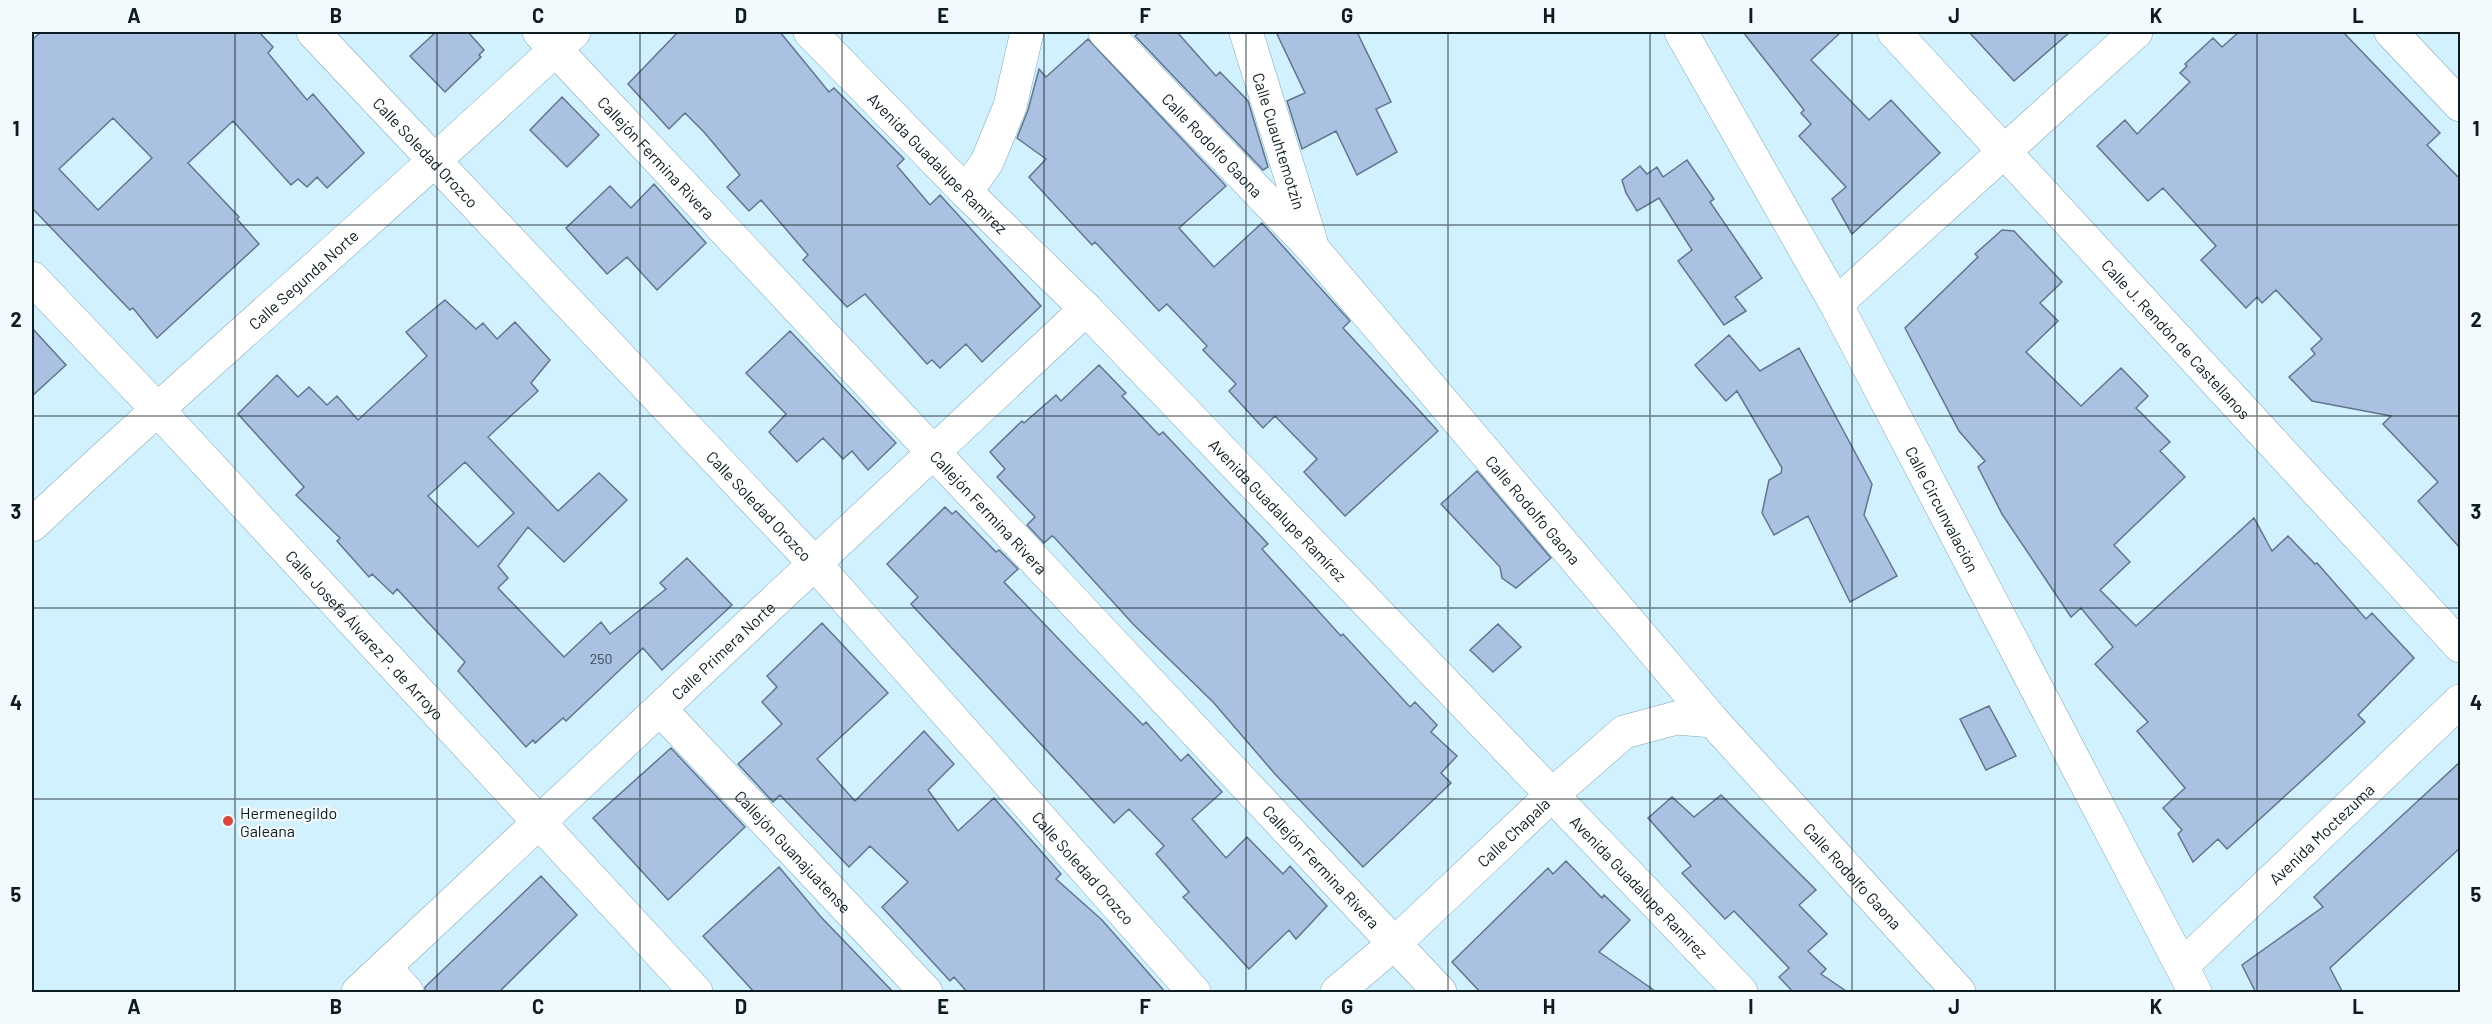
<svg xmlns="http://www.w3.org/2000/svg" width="2492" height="1024" font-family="Barlow,sans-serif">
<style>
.building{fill:#aac1e2;stroke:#62748f;stroke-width:1.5;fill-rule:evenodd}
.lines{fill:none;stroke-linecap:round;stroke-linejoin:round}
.minor-casing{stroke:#80a6b5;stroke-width:34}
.minor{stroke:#fff;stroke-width:33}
.grid{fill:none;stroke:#0d1c21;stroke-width:1.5;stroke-opacity:0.55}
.poi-dot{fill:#d64841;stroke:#f2fafd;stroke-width:2}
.labels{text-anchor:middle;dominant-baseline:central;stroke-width:4.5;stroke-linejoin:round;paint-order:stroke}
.number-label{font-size:14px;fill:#344551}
.street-label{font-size:16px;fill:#0d1c21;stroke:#f2fafd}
.poi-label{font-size:16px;fill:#0d1c21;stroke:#f2fafd;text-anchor:start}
.neatline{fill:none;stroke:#0d1c21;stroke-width:2}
.grid-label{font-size:20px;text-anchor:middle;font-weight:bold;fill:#0d1c21}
</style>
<rect width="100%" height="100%" fill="#d1f1ff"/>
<path class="building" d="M41,32H259L273,47L268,53L307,100L313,94L364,153L327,188L317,177L307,187L298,179L291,185L233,121L188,163L239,217L237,219L259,244L157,338L133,308L130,310L32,208V40ZM113,118L152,158L98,210L59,169Z
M436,32H468L484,50L479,55L481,57L445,92L410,56Z
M678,32H780L829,92L834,88L904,159L897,166L930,205L940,195L1041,306L982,362L966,344L940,368L932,360L927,364L865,294L847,307L803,260L808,255L761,200L749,211L727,187L740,175L704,132L685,113L669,129L628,84Z
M1140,32H1177L1216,76L1220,72L1248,101L1268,167L1263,170L1135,36Z
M1276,32H1357L1391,102L1376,109L1397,152L1357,175L1336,131L1302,149L1287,101L1305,93Z
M1743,32H1841L1811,60L1869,120L1891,100L1940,153L1852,234L1832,199L1846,187L1799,136L1811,124L1801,113L1804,110Z
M1969,32H2070L2014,81Z
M2239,32H2343L2440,133L2427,145L2460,179V548L2418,501L2438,482L2383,424L2391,416L2312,401L2289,377L2315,354L2311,349L2322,339L2276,290L2262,303L2257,297L2246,308L2201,260L2216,246L2163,188L2148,201L2097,146L2125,120L2137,134L2190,82L2180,73L2187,66L2185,64L2213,38L2222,47Z
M1088,39L1226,186L1179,228L1214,267L1262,223L1350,321L1343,328L1438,431L1345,516L1304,472L1317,459L1275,416L1263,428L1229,391L1236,384L1203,350L1207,346L1167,304L1159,311L1095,242L1092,245L1029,177L1046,159L1017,138L1028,110L1039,69L1046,77Z
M562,97L599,135L567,167L530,130Z
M1687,160L1714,199L1710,202L1762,278L1735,297L1746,311L1724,325L1678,261L1692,250L1659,198L1637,211L1626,193L1622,180L1640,166L1647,174L1657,167L1663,177Z
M654,184L706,243L657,290L627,257L607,274L566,228L610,186L631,208Z
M2002,230L2014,231L2062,282L2040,303L2058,321L2026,352L2081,406L2121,368L2148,396L2136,408L2170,442L2160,451L2185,477L2114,545L2130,562L2100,590L2136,626L2254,518L2272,551L2288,536L2315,564L2317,563L2366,619L2372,613L2414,658L2358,715L2365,722L2321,763L2227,849L2218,839L2193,862L2178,834L2182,830L2163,808L2185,788L2137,731L2148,722L2095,664L2113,647L2081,608L2071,617L2002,514L1978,467L1985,461L1959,431L1905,328L1978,257L1975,254Z
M445,300L476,329L483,323L497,339L515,322L550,360L531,383L538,391L488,437L558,511L599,473L627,500L564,562L528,527L498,566L508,578L498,588L564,657L601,622L610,634L666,589L660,583L687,558L732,605L662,670L643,648L566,721L563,718L535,743L533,740L526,747L458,671L465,662L397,589L393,594L372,574L369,577L337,541L340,538L296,495L304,487L238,414L277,375L298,397L309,387L327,405L337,396L358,420L427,356L406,332ZM465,462L514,513L478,547L428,496Z
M32,328L66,365L32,396Z
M790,331L896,443L868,470L852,451L843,459L823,438L797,462L769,432L786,414L746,373Z
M1729,335L1760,371L1799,348L1872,484L1864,515L1897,576L1850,602L1808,516L1774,535L1762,513L1769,480L1781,473L1782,468L1737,391L1726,401L1695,365Z
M1099,365L1126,393L1122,396L1159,435L1163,432L1268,544L1262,549L1341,636L1343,634L1410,707L1415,702L1437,725L1431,732L1457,756L1441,773L1451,783L1363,867L1275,774L1213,702L1133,624L1054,537L1052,536L1044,543L1027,525L1035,517L997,477L1005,469L990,452L1022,421L1024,423L1056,395L1061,401Z
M1477,471L1551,558L1516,588L1502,578L1500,567L1441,504Z
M945,507L952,514L956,511L996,552L999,550L1018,569L1004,582L1074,655L1143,725L1146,722L1181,761L1188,754L1222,792L1192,819L1226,858L1247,837L1283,874L1290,866L1327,906L1296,939L1289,930L1249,969L1183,897L1189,892L1156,854L1164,846L1129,809L1114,823L911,604L918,597L887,564Z
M822,623L888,693L817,759L855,801L924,731L954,764L928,790L958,831L994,798L1061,874L1056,879L1102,920L1166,993H968L954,977L950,981L882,907L908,882L870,846L849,867L780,795L773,802L738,764L782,724L762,702L777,687L767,676Z
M1498,624L1521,647L1493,672L1470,650Z
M1989,706L2016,756L1986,770L1960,719Z
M671,748L745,827L668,900L593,818Z
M2460,762V848L2330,968L2343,993H2256L2242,965L2323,907L2314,897Z
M1721,795L1816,890L1799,905L1827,934L1808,951L1826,969L1821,974L1849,993H1794L1779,977L1789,968L1734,911L1725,919L1682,873L1691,866L1648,818L1672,797L1694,817Z
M1566,861L1602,898L1604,895L1630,920L1599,952L1658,993H1481L1452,962L1548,868L1553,874Z
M779,867L821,917L894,993H755L703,936Z
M541,876L577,915L498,993H425V987Z"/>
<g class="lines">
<g class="minor-casing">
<g id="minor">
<path id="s1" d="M313,32L816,565L1194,992"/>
<path id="s2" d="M539,32L1440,992"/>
<path id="s3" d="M810,32L966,192L1086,309L1741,992"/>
<path id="s4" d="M1105,32L1313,249L1713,721L1959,992"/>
<path id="s5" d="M1246,32L1311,242"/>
<path id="s6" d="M1681,32L1836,304L2195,992"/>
<path id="s7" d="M1894,32L2460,646"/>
<path d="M2391,32L2460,105"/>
<path d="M966,192L987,162L1010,106L1027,32"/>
<path id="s8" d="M32,278L156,408L696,992"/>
<path d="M1836,304L2136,32"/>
<path id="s9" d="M32,525C210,358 397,199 574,32"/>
<path id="s10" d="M660,709L926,992"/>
<path id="s11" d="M2182,966L2460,701"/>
<path d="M385,968L407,992"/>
<path id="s12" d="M358,992L1086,309"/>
<path id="s13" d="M1337,992L1395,943L1553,794L1624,732L1676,718L1713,721"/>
</g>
</g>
<use href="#minor" class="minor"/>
</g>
<path class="grid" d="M235,32V992M437,32V992M640,32V992M842,32V992M1044,32V992M1246,32V992M1448,32V992M1650,32V992M1852,32V992M2055,32V992M2257,32V992M32,225H2460M32,416H2460M32,608H2460M32,799H2460"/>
<circle class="poi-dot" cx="228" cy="821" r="6"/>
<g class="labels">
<g class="number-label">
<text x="601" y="658">250</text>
</g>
<g class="street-label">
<text stroke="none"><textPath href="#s5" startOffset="114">Calle Cuauhtemotzin</textPath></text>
<text stroke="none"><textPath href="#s4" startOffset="156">Calle Rodolfo Gaona</textPath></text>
<text stroke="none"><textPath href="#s1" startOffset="165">Calle Soledad Orozco</textPath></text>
<text stroke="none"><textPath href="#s2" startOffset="172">Callejón Fermina Rivera</textPath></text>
<text stroke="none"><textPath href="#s3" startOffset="183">Avenida Guadalupe Ramírez</textPath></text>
<text stroke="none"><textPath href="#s9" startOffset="366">Calle Segunda Norte</textPath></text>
<text stroke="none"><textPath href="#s7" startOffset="417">Calle J. Rendón de Castellanos</textPath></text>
<text stroke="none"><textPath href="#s1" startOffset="651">Calle Soledad Orozco</textPath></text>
<text stroke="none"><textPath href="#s3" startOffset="669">Avenida Guadalupe Ramírez</textPath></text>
<text stroke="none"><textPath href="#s6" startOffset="544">Calle Circunvalación</textPath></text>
<text stroke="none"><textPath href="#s4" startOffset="642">Calle Rodolfo Gaona</textPath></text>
<text stroke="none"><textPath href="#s2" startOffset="658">Callejón Fermina Rivera</textPath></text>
<text stroke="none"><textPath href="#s8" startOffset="488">Calle Josefa Álvarez P. de Arroyo</textPath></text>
<text stroke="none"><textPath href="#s12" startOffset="500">Calle Primera Norte</textPath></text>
<text stroke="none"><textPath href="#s13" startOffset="238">Calle Chapala</textPath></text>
<text stroke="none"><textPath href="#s11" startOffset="192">Avenida Moctezuma</textPath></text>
<text stroke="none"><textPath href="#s10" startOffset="195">Callejón Guanajuatense</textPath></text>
<text stroke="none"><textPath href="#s2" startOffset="1144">Callejón Fermina Rivera</textPath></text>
<text stroke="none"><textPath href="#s1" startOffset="1137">Calle Soledad Orozco</textPath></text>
<text stroke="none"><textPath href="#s4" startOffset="1128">Calle Rodolfo Gaona</textPath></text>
<text stroke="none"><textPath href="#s3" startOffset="1191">Avenida Guadalupe Ramírez</textPath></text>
</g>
<g class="poi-label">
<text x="240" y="812">Hermenegildo<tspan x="240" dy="18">Galeana</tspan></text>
</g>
</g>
<rect width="2492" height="1024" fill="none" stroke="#f2fafd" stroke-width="66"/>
<rect x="33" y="33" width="2426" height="958" class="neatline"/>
<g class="grid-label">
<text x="134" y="23">A</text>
<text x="336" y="23">B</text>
<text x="538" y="23">C</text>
<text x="741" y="23">D</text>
<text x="943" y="23">E</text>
<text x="1145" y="23">F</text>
<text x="1347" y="23">G</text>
<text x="1549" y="23">H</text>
<text x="1751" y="23">I</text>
<text x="1954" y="23">J</text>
<text x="2156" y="23">K</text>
<text x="2358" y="23">L</text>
<text x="16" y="136">1</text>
<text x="2476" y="136">1</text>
<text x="16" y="327">2</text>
<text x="2476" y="327">2</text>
<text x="16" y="519">3</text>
<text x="2476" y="519">3</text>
<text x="16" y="710">4</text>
<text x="2476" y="710">4</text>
<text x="16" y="902">5</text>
<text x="2476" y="902">5</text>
<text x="134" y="1014">A</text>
<text x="336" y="1014">B</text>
<text x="538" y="1014">C</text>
<text x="741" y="1014">D</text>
<text x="943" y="1014">E</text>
<text x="1145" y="1014">F</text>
<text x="1347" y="1014">G</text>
<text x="1549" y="1014">H</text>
<text x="1751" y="1014">I</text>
<text x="1954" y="1014">J</text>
<text x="2156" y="1014">K</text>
<text x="2358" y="1014">L</text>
</g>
</svg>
